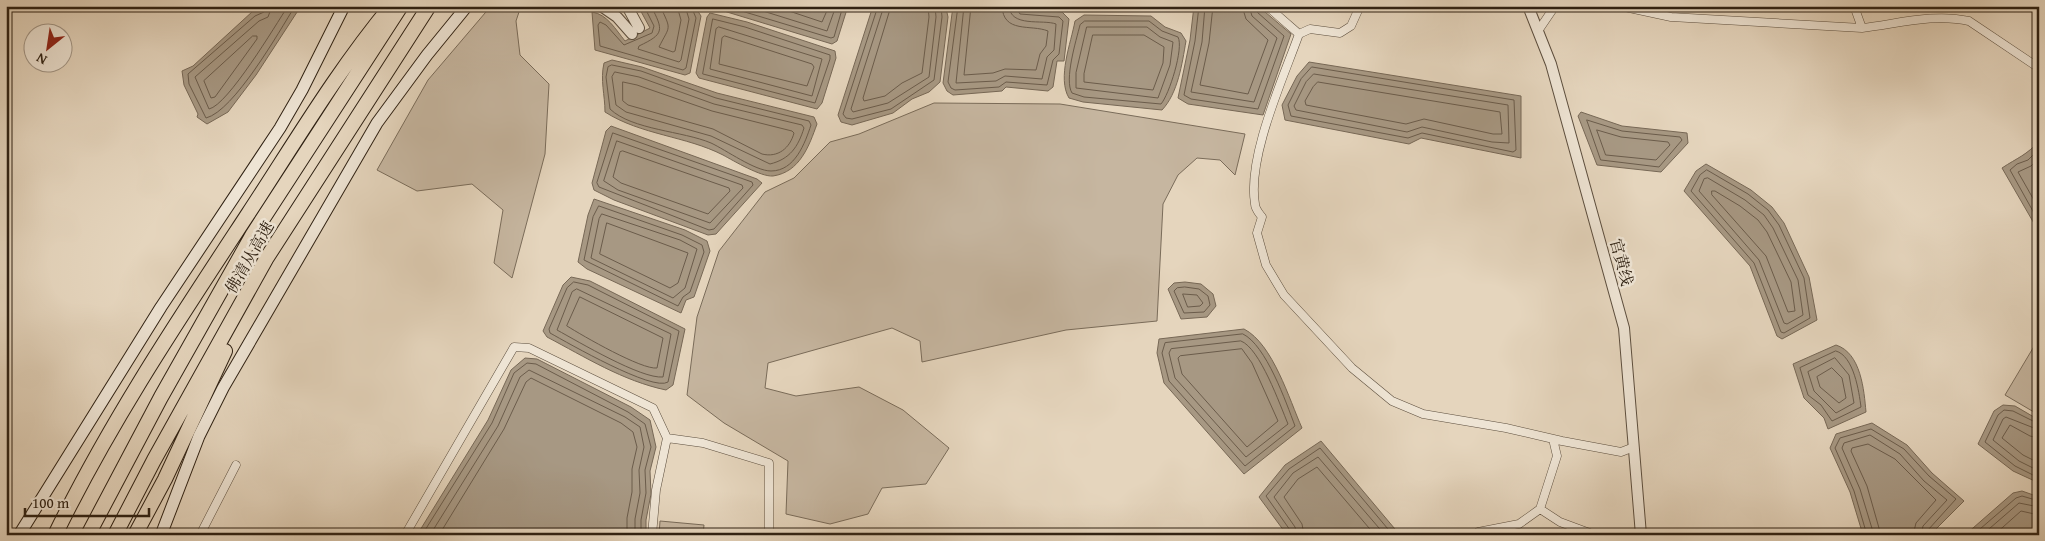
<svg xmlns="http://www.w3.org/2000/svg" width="2045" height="541" font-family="'Gentium Book Plus','Noto Serif SC',serif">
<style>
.green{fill:#c6b6a0;stroke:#7a6c5a}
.water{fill:#a79883;stroke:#776856}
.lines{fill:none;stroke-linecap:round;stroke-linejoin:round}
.shore{stroke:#6b5c4b;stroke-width:1}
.minor-casing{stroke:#5c4e3e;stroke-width:9}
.tertiary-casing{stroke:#5c4e3e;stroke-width:12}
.secondary-casing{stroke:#2f2113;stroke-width:13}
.motorway-casing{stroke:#2f2113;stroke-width:16}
.minor{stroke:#eee4d4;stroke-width:8}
.tertiary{stroke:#eee4d4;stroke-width:10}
.secondary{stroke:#eee4d4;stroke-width:11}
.motorway{stroke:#e5d5bd;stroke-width:14}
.labels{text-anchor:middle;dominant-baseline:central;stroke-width:5;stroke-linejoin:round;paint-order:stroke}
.street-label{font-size:16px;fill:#2f2113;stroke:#eee4d4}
</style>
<rect width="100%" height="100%" fill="#e5d5bd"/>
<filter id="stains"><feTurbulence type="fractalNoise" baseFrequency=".004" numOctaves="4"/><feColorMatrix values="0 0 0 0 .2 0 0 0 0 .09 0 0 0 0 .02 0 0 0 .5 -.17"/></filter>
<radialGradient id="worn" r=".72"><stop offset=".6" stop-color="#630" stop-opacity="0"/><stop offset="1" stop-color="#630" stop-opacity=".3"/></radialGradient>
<path class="green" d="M491,6H521L516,21L520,55L549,84L545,154L512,278L494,263L503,210L472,184L417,191L377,170L428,80Z
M934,103L1060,104L1245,134L1235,175L1220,160L1197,158L1178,175L1163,204L1157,321L1066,330L922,362L920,341L892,328L768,363L765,388L796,396L859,387L903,410L949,448L926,484L882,488L868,514L830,524L786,514L788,461L724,423L687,395L697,317L719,251L765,192L794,178L830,142L859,134Z
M2039,338V415L2005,395Z
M660,521L704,525L703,535H659Z"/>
<path class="water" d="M268,6H301L256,75L228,112L207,124L197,117L198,114L184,85L182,71L193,66L253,11Z
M638,6L695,7L701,16L690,73L685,75L595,50L592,12C607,14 616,30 625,41L650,28Z
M713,6H848L837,41L832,44L727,12Z
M873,6L946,8L948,17L940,82L929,92L912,99L893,113L852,125L841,122L838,115Z
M953,6H1004L1062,12L1069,19L1064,61H1057L1053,87L1048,91L1006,87L1002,91L953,95L947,91L943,83Z
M1194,6H1258L1291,34L1263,115L1188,104L1178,98L1190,40Z
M710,13L747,22L835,51L836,58L822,103L817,109L699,78L696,73L707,17Z
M1084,15L1151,16L1165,27L1181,33L1186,41C1182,64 1178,93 1162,110L1083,102L1069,98C1057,78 1071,43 1075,21Z
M612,60L642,67L717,93L814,117L817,124C809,146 800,172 773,176C761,177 734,161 723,155C686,136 641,135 605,112C605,95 600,80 604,63Z
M1309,62L1521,96V158L1421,138L1409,144L1285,120L1282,105L1297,76Z
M1581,112L1622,126L1687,133L1688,143L1661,172L1597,165L1578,116Z
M611,126L757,179L762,183L716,234L708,235L614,200L594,190L592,183L606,131Z
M2039,141V232L2002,168C2017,158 2027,155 2039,141Z
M1706,164L1751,190L1772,207L1784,223L1809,277L1817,320L1782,339L1777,336L1750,266L1684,191L1696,171Z
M594,199L685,230L707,241L710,251L694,297L686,300L681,313L587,269L578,262L588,215Z
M571,277L590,281L685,329L673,385L666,390C623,381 585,357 547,337L543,331L563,285Z
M1185,282L1201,284L1213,294L1216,306L1207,317L1181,319L1168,289L1174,283Z
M1244,329C1273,344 1289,399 1302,428L1244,474L1164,383L1157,353L1159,339Z
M1836,345C1861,353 1864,390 1866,412L1828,429L1824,418L1804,398L1793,364Z
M525,358L537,359L631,407L650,420L656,447L650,471L651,494L646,520V535H417L488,420L511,370Z
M2003,405L2015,406L2039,420V483L2013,471L1978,444L1994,411Z
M1872,423L1907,445L1932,473L1964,501L1930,535H1863L1850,492L1830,448L1836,434Z
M1321,441L1400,535H1287L1259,497L1285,465Z
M2022,491L2039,497V535H1965L2013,493Z"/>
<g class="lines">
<path class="shore" d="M266,6L264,12L255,16L188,74L189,84L206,118C234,111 279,32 295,6
M272,6L268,17L259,21L195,77L209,109C228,105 275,26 288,6
M644,6L654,26L652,33L624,45L606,25L600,22L598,25L600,46L683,70L686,68L696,18L691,6
M651,6C664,31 664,34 639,46L638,49L679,62L681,60L689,19L685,6
M660,6C672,31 670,25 659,47L673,52L675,51L681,20L677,6
M725,6L831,38L834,37L843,6
M747,6L827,31L836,6
M774,6L822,22L829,6
M878,6L843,114L846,118L852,119L891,109L934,80L942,17L941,6
M884,6L851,109L853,112L888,103L929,77L936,17L935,6
M891,6L863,98L864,101L885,96L902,83L922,73L929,17L928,6
M958,6L948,82L951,88L955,90L999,87L1006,82L1047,85L1053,60L1059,54L1063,21L1059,17L1020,14L1015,6
M964,6L956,83L996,81L1005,76L1042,79L1047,57L1054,50L1056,24C1043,19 1010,28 1009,6
M971,6L964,75L993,73L1005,69L1036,70L1040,54L1046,46L1048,31C1031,24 1003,34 1002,6
M1199,6L1195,41L1184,95L1191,99L1258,109L1284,36L1257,12L1256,6
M1205,6L1202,42L1191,92L1254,102L1277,38L1252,16L1249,6
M1213,6L1209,43L1200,85L1248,94L1268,40L1246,19L1242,6
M713,19L745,27L830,55V59L815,103L703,74Z
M1085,21H1149L1162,31L1178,37C1184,48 1169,95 1161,104L1084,97L1072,93C1064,80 1076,41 1080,25Z
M719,27L822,59L812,96L710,69L716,29Z
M1087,27H1147L1160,37L1173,42L1170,65L1158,98L1076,88V73Z
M1093,35H1144L1164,47L1163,63L1153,90L1084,82V74Z
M253,36H257V39L215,97L211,98L204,81Z
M725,36L812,64L814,67L807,86L719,64L722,38Z
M612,65L641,71L716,98L809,121L811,125C805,143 795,171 771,171C755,171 726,150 711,143C683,131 632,130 610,109L606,77L608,67Z
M1312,67L1514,100L1516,150L1513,152L1422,133L1408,138L1291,116L1288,105L1301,79Z
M615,72L639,77L714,104L802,125L804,128C798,147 790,159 770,164L711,136L626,112L616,105L612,77Z
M1314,74L1508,105L1509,143L1492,142L1422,127L1407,132L1296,110L1294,106L1306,82Z
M623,82L637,85L712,111L792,131L794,133C790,148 778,158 762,154L713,129L628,105L623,101Z
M1318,82L1500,112L1502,134H1493L1424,119L1406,124L1306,105L1305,101L1313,87Z
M1587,120L1622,131L1680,137L1682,140L1659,167L1601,160Z
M1597,130L1621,137L1668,142L1670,145L1656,160L1606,155Z
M613,133L752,182L753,185L714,229L709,230L599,187L597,183Z
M617,141L742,185L743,188L710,223L618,190L604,181Z
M2039,149L2028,160L2017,164L2010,170L2039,222
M623,151L729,188L730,191L708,214L621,183L613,177L620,152Z
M2039,158L2031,166L2018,172L2039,209
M1707,170L1748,194L1768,210L1779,225L1804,278L1810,318L1784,333L1781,332L1754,263L1691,191L1700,175Z
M1708,178L1745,200L1764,215L1773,228L1798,280L1803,315L1787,324L1784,323L1759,260L1699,191L1704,179Z
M1712,191H1715L1740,206L1758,220L1767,232L1791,282L1795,311L1788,312L1766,256L1712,195Z
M599,206L682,235L702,245L704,252L690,292L683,297L678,306L584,260L593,217Z
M602,214L680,240L697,249L685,288L673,298L591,258L599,219Z
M607,223L688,253L678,283L670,288L600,254Z
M574,282L588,285L679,331L668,382C653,392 568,343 550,333L549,329L567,288Z
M1185,287L1199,289L1208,296L1210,305L1204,312L1184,313L1174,291L1177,288Z
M577,289L671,334L663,377C641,379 579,342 557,330L572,292Z
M1183,294L1197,295L1203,303L1200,306L1188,307Z
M580,297L663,338L657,368C642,370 583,336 567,326Z
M1243,334C1266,345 1286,402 1295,426L1245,466L1169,381L1162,353L1165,343Z
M1241,341C1260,348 1280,405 1288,424L1246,457L1175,378L1169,353L1171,349Z
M1242,349L1252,363L1278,421L1247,447L1182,374L1178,358L1180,356Z
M1836,351C1854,356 1859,392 1861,407L1832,421L1821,405L1808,395L1800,368Z
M1835,358L1849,375L1854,403L1836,413L1814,391L1808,372Z
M1832,368L1842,378L1846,398L1839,403L1820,387L1817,377Z
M2039,424L2013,411L2004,410L1998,415L1985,442L2015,466L2039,478
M2039,430L2006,417L2003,419L1993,440L2019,461L2039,471
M2039,438L2030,436L2010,425L2002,438L2023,455L2039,463
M422,535L492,423L514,373L527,363L536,364L628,412L645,424L651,447L645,470L646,493L641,520V535
M430,535L498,426L520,377L529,370L625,417L640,427L644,447L639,470L640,493L635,519V535
M439,535L504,429L526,382L531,378L621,423L633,432L637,447L632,469V492L627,518V535
M1291,535L1290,530L1266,496L1289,469L1320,448L1393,535
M1297,535L1295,527L1274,497L1293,473L1318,457L1385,535
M1304,535L1302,524L1284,497L1298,479L1317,467L1375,535
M1867,535L1854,491L1835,448L1840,438L1871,429L1904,449L1929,476L1956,499L1928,530L1927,535
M1874,535L1860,489L1842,448L1844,443L1870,435L1900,454L1924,481L1947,500L1923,526L1921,535
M1881,535L1867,486L1851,451L1852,448L1868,444L1895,459L1936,500L1916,523L1913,535
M1973,535L2016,498L2022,496L2039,501
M1982,535L2019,503L2039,507
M1994,535L2021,511L2039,515"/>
<g class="minor-casing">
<path id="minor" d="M1267,6L1299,34
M1360,6L1351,26L1340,33L1310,29L1299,34C1283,79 1247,157 1255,204C1255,209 1259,213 1262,217L1257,233L1266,265L1284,295L1352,368L1392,401L1423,414L1506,428L1562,441L1621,452L1634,447
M1620,6L1671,17L1862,28L1854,6
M1862,28C1897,24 1934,13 1969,21L2039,68
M1538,31L1555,6
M1553,439L1557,456L1540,509L1560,522L1595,535
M1478,532L1519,524L1540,509
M200,535L236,465
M405,535L514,347L529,348L653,408L667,438L703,443L769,463V535
M652,535L656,490L667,438
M1629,535L1641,532"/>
</g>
<g class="tertiary-casing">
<path id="tertiary" d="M601,6L617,17L632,34
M627,6L639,28
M1528,6L1551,64L1624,328L1641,535"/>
</g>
<g class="secondary-casing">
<path id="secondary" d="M19,535L161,307L280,128L302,90L344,6
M161,535L199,436L223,388L377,123L427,55L467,6"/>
</g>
<g class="motorway-casing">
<path id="motorway" d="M55,535C110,422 179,319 248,214C294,144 337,71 391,6
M88,535L161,397L253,234L401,6
M115,535L154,460L266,259L429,6
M135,535L165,479L225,351"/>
</g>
<use href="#minor" class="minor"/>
<use href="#tertiary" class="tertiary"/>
<use href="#secondary" class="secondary"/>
<use href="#motorway" class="motorway"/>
</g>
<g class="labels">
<g class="street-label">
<text transform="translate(249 257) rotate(-60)">佛清从高速</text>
<text transform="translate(1622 262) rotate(75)">官黄线</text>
</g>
</g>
<rect width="2045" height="541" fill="none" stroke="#e5d5bd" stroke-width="25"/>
<rect x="8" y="8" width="2030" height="526" fill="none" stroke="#2f2113" stroke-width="2.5"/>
<rect x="12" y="12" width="2020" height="516" fill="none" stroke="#2f2113"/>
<g transform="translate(48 48) rotate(210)"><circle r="24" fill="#eee4d4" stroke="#a29687"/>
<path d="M0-4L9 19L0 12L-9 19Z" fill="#8f2418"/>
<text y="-8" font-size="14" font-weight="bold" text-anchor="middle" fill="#2f2113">N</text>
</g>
<path d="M25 508v8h124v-8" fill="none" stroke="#2f2113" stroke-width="2.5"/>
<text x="32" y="508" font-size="15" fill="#2f2113" stroke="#eee4d4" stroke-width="4" paint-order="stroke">100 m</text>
<rect width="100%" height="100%" filter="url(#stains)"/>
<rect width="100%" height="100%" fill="url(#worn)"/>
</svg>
